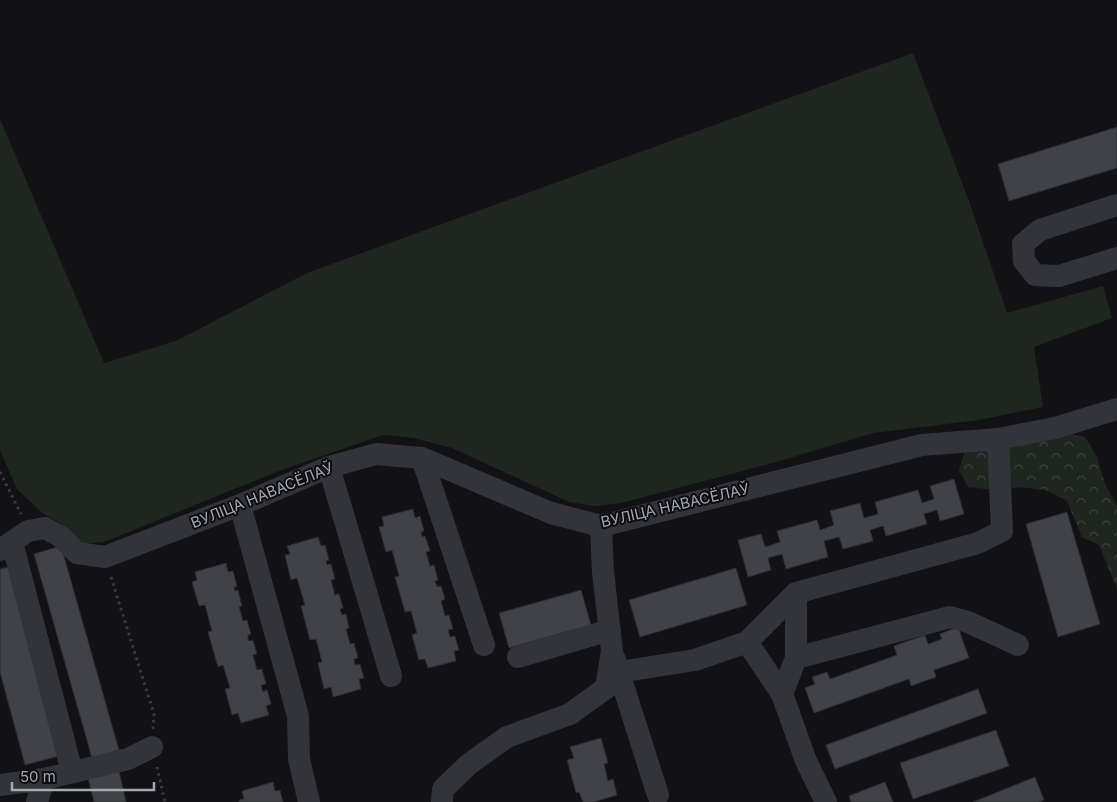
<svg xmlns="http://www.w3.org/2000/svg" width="1117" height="802" font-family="Inter,sans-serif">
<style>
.forest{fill:url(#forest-crowns)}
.garden{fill:#1f2620}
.building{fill:#414247;stroke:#2d2c30}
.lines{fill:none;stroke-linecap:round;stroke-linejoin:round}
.path{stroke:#3a3b3f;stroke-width:3;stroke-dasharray:2.5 4;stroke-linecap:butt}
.minor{stroke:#333439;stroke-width:22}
.labels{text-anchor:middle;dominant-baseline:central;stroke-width:4;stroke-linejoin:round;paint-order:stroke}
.street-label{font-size:15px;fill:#a4a8b4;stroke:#0d0d0f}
</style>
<defs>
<pattern id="forest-crowns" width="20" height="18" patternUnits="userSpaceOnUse" patternTransform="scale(1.25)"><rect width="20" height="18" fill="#1f2620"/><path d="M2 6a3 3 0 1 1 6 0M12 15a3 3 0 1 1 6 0" fill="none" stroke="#3d433e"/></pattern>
</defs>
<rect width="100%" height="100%" fill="#121214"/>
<path class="forest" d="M1063,432L1085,437L1097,457L1105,484L1117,506V589L1099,545L1082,537L1067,501L1046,490L1019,487L995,490L968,487L959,470L965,451Z"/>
<path class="garden" d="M913,53L970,204L1007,313L1103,286L1112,318L1034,347L1043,407L979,420L873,433L776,462L621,503L594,506L569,502L452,448L414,438L383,435L279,471L104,542L78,544L68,537L60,523L41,512L17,489L0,450V119L104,363L176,341L307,273Z"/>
<path class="building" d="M1117,127V168L1009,201L998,164Z
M954,479L964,514L940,521L937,510L924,514L927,524L886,536L883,526L870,530L873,541L843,549L839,537L824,541L828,557L786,569L782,554L768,558L771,570L748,577L738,540L761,534L765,547L780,542L777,531L817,520L820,530L834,525L830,511L860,503L864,518L878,514L875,502L918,490L922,503L934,499L930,486Z
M413,509L415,518L420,516L424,531L421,532L422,537L425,536L430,551L426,552L430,566L434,565L438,580L435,581L437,587L441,586L445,599L441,601L445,616L449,615L453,629L448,630L450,637L455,636L459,650L454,651L456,661L428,668L425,659L419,660L412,635L417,633L411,611L405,612L395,577L399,576L392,550L386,552L379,527L384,526L382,517Z
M1067,512L1100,624L1058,637L1026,524Z
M318,537L321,546L325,545L329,560L326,561L327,565L331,564L335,579L331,580L335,595L339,594L343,608L340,609L342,615L346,614L349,628L346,629L350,644L354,643L358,658L354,659L355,665L360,664L364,678L359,679L361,689L333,697L331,687L324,689L318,663L322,662L316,639L310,640L301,606L305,605L297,578L291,580L285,555L290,554L287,546Z
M61,546L119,750L92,758L34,554Z
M226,563L228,572L233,571L237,586L234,587L235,591L238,590L242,606L239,607L243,621L247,620L251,634L248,635V639L249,641L253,640L257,654L253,655L257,670L262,669L266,684L261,685L263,692L267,690L271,704L266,706L269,715L241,723L238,713L232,715L225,689L230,688L223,665L218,667L208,632L212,631L205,605L199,606L192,582L197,580L195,572Z
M8,567L59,756L25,765L0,672V569Z
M736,568L747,605L640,637L629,600Z
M581,590L591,625L509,648L499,613Z
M958,627L969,658L934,670L936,677L911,686L909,679L814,713L805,688L815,684L812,677L827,672L830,679L897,655L894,646L925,635L928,644L942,639L940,634Z
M978,689L987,713L835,769L826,745Z
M996,730L1009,766L913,799L900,763Z
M601,738L608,763L604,764L608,781L613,779L617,795L594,802H583L579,792L576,793L567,760L574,758L570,747Z
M119,771L126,802H94L88,778Z
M1035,777L1044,800L1039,802H973Z
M273,782L275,791L280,790L283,802H239V800L244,799L242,791Z
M885,782L893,802H851L849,796Z"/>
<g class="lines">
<path class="path" d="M0,472L21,514
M111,577L154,714L153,729
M157,767L165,802"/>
<path class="minor" d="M1117,205L1040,230L1023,244L1024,261L1035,275L1059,276L1117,258
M422,458L484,645
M329,467L391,676
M240,505L298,716L299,759L309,802
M12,542L72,772
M0,550L28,531L45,528L61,537L77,553L105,557L240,505L329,467L376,454L422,458L551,513L601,526L922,445L998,439L1055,428L1117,409
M747,642L782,694L806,761L826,802
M518,657L610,630
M614,657L658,795
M796,658L950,617L968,622L1018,645
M619,672L695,660L747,642L796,593L978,543L1002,531L998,439
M782,694L796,658V593
M0,785L44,779L128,759L152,747
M37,802L44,779
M442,802L443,789L469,764L507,737L570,714L606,688L612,651L603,572L601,526"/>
</g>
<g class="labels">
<g class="street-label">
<text transform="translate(262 495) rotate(-22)">ВУЛІЦА НАВАСЁЛАЎ</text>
<text transform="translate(675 505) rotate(-13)">ВУЛІЦА НАВАСЁЛАЎ</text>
</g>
</g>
<path d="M12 782v8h142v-8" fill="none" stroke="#a4a8b4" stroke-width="2.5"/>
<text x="20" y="782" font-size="15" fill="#a4a8b4" stroke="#0d0d0f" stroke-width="4" paint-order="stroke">50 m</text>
</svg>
